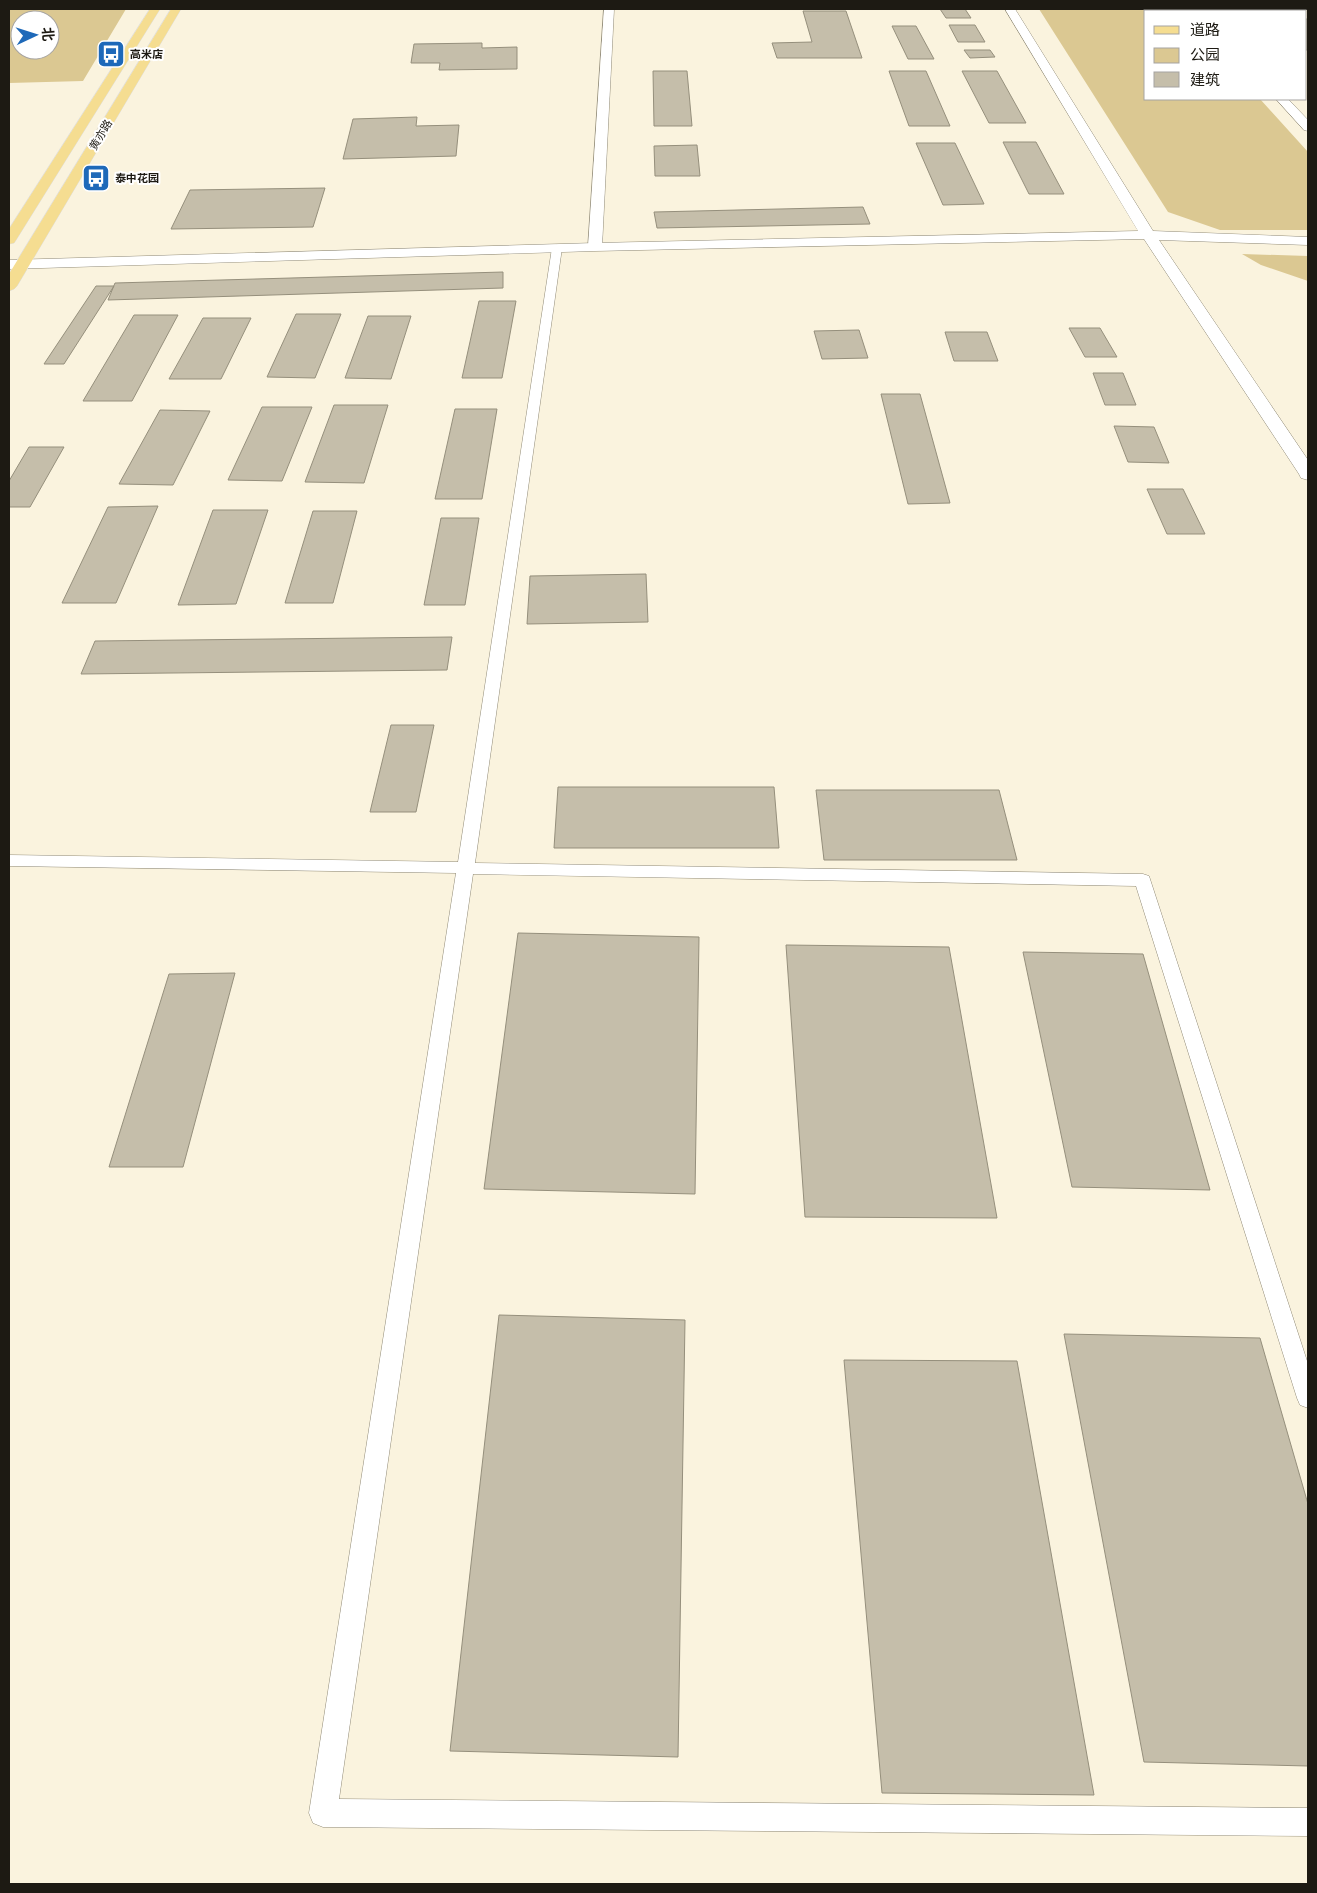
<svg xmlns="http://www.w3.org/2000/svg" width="1317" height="1893" font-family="Roboto,'Noto Sans SC',sans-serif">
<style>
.built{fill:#f1e7cb}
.green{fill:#dbc892;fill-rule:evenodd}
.building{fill:#c5beaa;stroke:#958f7c}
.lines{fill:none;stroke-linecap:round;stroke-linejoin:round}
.service-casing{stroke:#908a77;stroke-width:1}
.minor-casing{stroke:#908a77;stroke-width:1}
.tertiary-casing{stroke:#908a77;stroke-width:1}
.primary-casing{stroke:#dfdfde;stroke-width:1}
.service{fill:#fff;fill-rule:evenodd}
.minor{fill:#fff;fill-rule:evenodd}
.tertiary{fill:#fff;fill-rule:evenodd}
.primary{fill:#f5dd91;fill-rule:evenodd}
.labels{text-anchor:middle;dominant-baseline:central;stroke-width:4;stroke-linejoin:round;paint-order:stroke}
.far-poi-label{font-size:11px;font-weight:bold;fill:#1d1a13;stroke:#fff;text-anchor:start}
.far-street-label{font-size:11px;fill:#1d1a13;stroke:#fff}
</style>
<rect width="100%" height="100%" fill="#faf3de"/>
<path class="built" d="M1219,9H1308V101L1306,99V11H1222Z"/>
<path class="green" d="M9,9H126L83,81L9,83ZM20,20H50V50H20Z
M1039,9H1177L1179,11H1146V99H1260L1308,152V230H1220L1168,212Z
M1242,254L1308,256V281L1261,265Z"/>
<path class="building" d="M940,9H965L971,18H946Z
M803,11H846L862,58H777L772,43L812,42Z
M1306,19H1308V50H1306Z
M949,25H975L985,42H958Z
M892,26H916L934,59H908Z
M482,43V48L517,47V69L439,70L440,63H411L414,44Z
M964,50H990L995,57L970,58Z
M653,71H687L692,126H654Z
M889,71H926L950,126H909Z
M962,71H997L1026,123H989Z
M417,117L416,126L459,125L456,156L343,159L353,119Z
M1003,142H1036L1064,194H1029Z
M916,143H955L984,204L943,205Z
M697,145L700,176H655L654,146Z
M325,188L313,227L171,229L190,190Z
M863,207L870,224L657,228L654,212Z
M503,272V288L108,300L115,283Z
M96,286H114L64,364H44Z
M479,301H516L502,378H462Z
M296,314H341L315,378L267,377Z
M134,315H178L132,401H83Z
M368,316H411L391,379L345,378Z
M203,318H251L221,379H169Z
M1069,328H1100L1117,357H1085Z
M859,330L868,358L822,359L814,331Z
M945,332H987L998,361H954Z
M1093,373H1123L1136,405H1105Z
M881,394H920L950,503L908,504Z
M334,405H388L364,483L305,482Z
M262,407H312L282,481L228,480Z
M455,409H497L482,499H435Z
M160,410L210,411L173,485L119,484Z
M1114,426L1154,427L1169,463L1128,462Z
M29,447H64L30,507H9V481Z
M1147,489H1183L1205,534H1167Z
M158,506L116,603H62L108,507Z
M213,510H268L236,604L178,605Z
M313,511H357L333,603H285Z
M441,518H479L465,605H424Z
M646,574L648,622L527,624L530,576Z
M452,637L447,670L81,674L95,641Z
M391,725H434L416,812H370Z
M558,787H774L779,848H554Z
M816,790H999L1017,860H824Z
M518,933L699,937L695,1194L484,1189Z
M786,945L949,947L997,1218L805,1217Z
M1023,952L1143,954L1210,1190L1072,1187Z
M235,973L183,1167H109L169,974Z
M499,1315L685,1320L678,1757L450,1751Z
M1064,1334L1260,1338L1308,1504V1766L1144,1762Z
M844,1360L1017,1361L1094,1795L882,1793Z"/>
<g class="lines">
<g class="service-casing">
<path id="service" d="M557,245L562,248L475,863L1143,874L1149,876L1308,1364V1408L1300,1405L1297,1398L1136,886L473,874L339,1799L1308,1808V1836L323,1827L313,1823L309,1813L456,873L9,866V855L458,862L552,248Z"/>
</g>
<g class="minor-casing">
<path id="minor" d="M604,9H614L602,247L600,250H590L588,247Z"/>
</g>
<g class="tertiary-casing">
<path id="tertiary" d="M1005,9H1015L1153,231L1308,237V245L1159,240L1308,460V480L1301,478L1299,474L1144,239L595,251L9,269V260L595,243L1138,231Z
M1194,9H1205L1206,11H1195Z
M1276,99H1288L1308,120V131L1304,130Z"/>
</g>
<g class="primary-casing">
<path id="primary" d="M150,9H160L16,240L14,243L9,244V229Z
M171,9H181L17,286L14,289L9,291V274Z"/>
</g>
<use href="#service" class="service"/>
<use href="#minor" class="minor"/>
<use href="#tertiary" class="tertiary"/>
<use href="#primary" class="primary"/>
</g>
<defs>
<g id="bus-square" transform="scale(1.4375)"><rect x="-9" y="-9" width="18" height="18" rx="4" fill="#1e69b9" stroke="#fff"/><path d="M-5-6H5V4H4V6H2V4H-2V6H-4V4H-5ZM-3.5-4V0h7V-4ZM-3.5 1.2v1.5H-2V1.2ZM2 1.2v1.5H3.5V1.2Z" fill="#fff"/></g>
</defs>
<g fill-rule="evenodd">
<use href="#bus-square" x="111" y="54"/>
<use href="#bus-square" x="96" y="178"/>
</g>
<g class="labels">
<g class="far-poi-label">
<text x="130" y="54">高米店</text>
<text x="115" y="178">泰中花园</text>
</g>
<g class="far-street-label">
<text transform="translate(101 135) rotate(-59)">黄亦路</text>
</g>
</g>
<rect width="1317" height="1893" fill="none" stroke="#1d1a13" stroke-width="20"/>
<rect x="1144" y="10" width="162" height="90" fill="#ffffff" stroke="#a5a3a1"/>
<rect x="1154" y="26" width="25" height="8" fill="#f5dd91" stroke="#a5a3a1"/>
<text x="1190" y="35" font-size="15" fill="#1d1a13">道路</text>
<rect x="1154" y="48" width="25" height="15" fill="#dbc892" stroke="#a5a3a1"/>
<text x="1190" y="60" font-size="15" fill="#1d1a13">公园</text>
<rect x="1154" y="72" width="25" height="15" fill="#c5beaa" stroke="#a5a3a1"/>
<text x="1190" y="85" font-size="15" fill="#1d1a13">建筑</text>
<g transform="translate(35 35) rotate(86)"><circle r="24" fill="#ffffff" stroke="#a5a3a1"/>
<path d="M0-4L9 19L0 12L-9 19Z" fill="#1e69b9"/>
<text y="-8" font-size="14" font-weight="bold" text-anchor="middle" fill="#1d1a13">北</text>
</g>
</svg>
